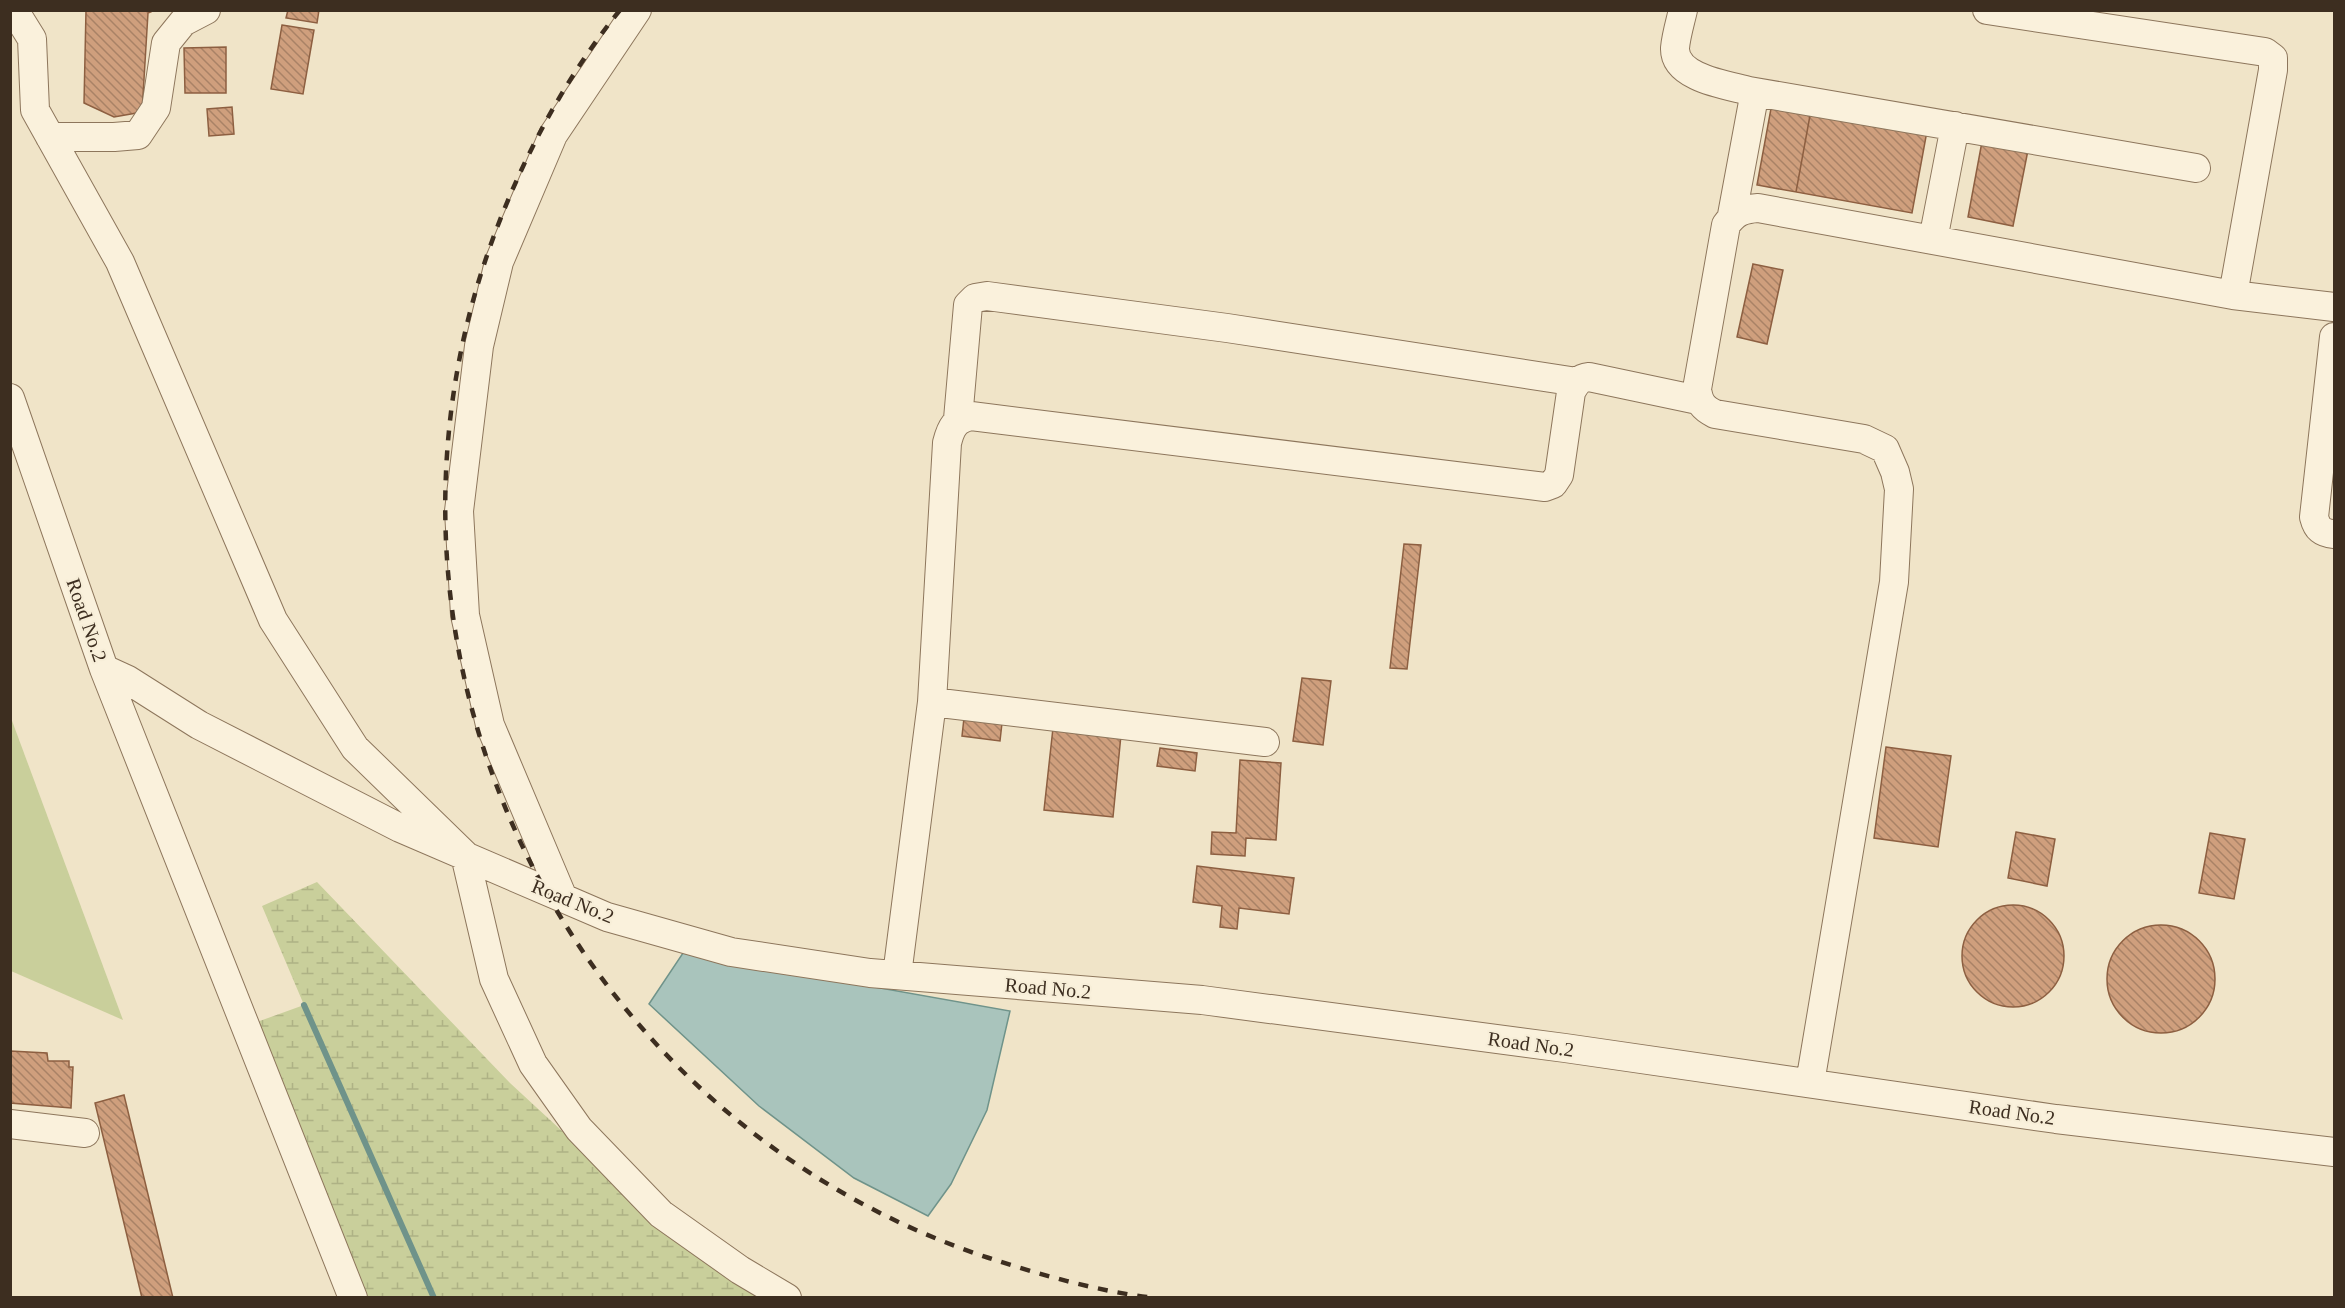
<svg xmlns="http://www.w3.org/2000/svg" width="2345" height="1308" font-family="'Times New Roman',serif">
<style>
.wetland{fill:url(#wetland-marsh)}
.park{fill:#c9cf9b}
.water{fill:#a9c4bc;stroke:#6f938a;stroke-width:1.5}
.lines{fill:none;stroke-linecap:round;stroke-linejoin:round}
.stream{stroke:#6f938a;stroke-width:6}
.building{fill:url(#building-back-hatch);stroke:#8d5f41;stroke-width:1.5}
.minor-casing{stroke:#8d765c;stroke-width:30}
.minor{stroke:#faf1dc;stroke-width:28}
.rail{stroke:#3d2e20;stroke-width:4.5;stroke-dasharray:10 10;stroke-linecap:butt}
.labels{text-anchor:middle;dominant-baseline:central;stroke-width:4.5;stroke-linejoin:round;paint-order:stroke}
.street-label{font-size:20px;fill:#3d2e20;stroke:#f7eed8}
</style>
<defs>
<pattern id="wetland-marsh" width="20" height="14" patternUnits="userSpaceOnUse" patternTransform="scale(1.5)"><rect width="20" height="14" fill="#c9cf9b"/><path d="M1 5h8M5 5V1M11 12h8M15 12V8" fill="none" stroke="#aeb285"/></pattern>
<pattern id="building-back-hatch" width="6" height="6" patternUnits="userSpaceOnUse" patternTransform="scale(1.5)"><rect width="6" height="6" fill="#cf9f7d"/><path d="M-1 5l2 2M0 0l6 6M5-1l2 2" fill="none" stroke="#a98266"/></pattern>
</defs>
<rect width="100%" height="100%" fill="#f0e4c8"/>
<path class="wetland" d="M317,882L510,1083L705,1263L765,1297H352L246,1026L304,1005L262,906Z"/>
<path class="park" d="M10,718H11L123,1020L11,971Z"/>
<path class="water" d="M683,953L1010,1011L987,1110L951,1184L928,1216L854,1178L759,1106L649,1004Z"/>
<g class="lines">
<path class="stream" d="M304,1005L434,1298"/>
</g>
<path class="building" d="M86,10H155L148,13L142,112L114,117L84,103Z
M288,10H319L317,23L286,18Z
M282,25L314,30L303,94L271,89Z
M226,47V93H185L184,48Z
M1772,103L1811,110L1796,192L1757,185Z
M232,107L234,134L209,136L207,109Z
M1811,110L1927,131L1912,213L1796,192Z
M1984,131L2030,140L2013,226L1968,217Z
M1753,264L1783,270L1767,344L1737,337Z
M1404,544L1421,545L1407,669L1390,668Z
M1302,678L1331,681L1323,745L1293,741Z
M964,718L1002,723L1000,741L962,736Z
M1053,728L1121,735L1113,817L1044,810Z
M1886,747L1951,756L1938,847L1874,838Z
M1160,748L1197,753L1195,771L1157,766Z
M1240,760L1281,763L1276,840L1246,838L1245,856L1211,854L1212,832L1236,833Z
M2016,832L2055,839L2047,886L2008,878Z
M2210,833L2245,839L2234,899L2199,893Z
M1197,866L1294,878L1289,914L1239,908L1237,929L1220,927L1222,906L1193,902Z
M1962 956a51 51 0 1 1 102 0a51 51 0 1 1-102 0Z
M2107 979a54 54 0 1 1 108 0a54 54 0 1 1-108 0Z
M10,1051L47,1053L48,1061H69V1067H73L71,1108L10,1103Z
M124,1095L173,1298H142L95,1103Z"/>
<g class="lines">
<g class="minor-casing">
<path id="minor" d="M14,10L32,39L35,110L120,262L273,620L355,748L465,855L494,979L533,1064L579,1129L661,1214L740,1270L787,1298
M1683,10C1680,23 1676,36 1675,48C1674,78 1727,85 1749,91L1753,102L1732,215
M1987,10L2265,52L2273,58V70L2233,295
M1749,91L2196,168
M50,137H114L138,135L156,108L166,43L183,22L206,10
M1933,240L1955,126
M2334,337L2314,517C2317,529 2322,533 2334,534
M10,398L104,669L353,1298
M958,419L968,305L975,298L987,296L1227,328L1577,382
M104,669L128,680L199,725L400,828L607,917L731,952L870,973L1202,1000L1565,1048L2056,1119L2334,1152
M932,702L1265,742
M563,898L490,725L465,615L459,511L479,346L499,262L553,135L637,10
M897,975L932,702L947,443C951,427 955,420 971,416L1545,487L1553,484L1559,475L1571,392C1576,383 1579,378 1589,377L1698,400
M1810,1083L1894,582L1899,489L1895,472L1885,449L1864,439L1715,414C1703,408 1699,403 1697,389L1726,225C1735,212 1743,209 1758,208L2233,295L2334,307
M10,1124L85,1133"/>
</g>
<use href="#minor" class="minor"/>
<path class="rail" d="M620,10C566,77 525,153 495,233C338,652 566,1119 989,1258C1041,1275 1101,1292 1155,1298"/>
</g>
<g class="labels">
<g class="street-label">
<text transform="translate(87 620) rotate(71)">Road No.2</text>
<text transform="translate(573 901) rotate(22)">Road No.2</text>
<text transform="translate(1048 988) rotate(5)">Road No.2</text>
<text transform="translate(1531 1044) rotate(8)">Road No.2</text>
<text transform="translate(2012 1112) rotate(8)">Road No.2</text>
</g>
</g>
<rect width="2345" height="1308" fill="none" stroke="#3d2e20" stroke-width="24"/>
</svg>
